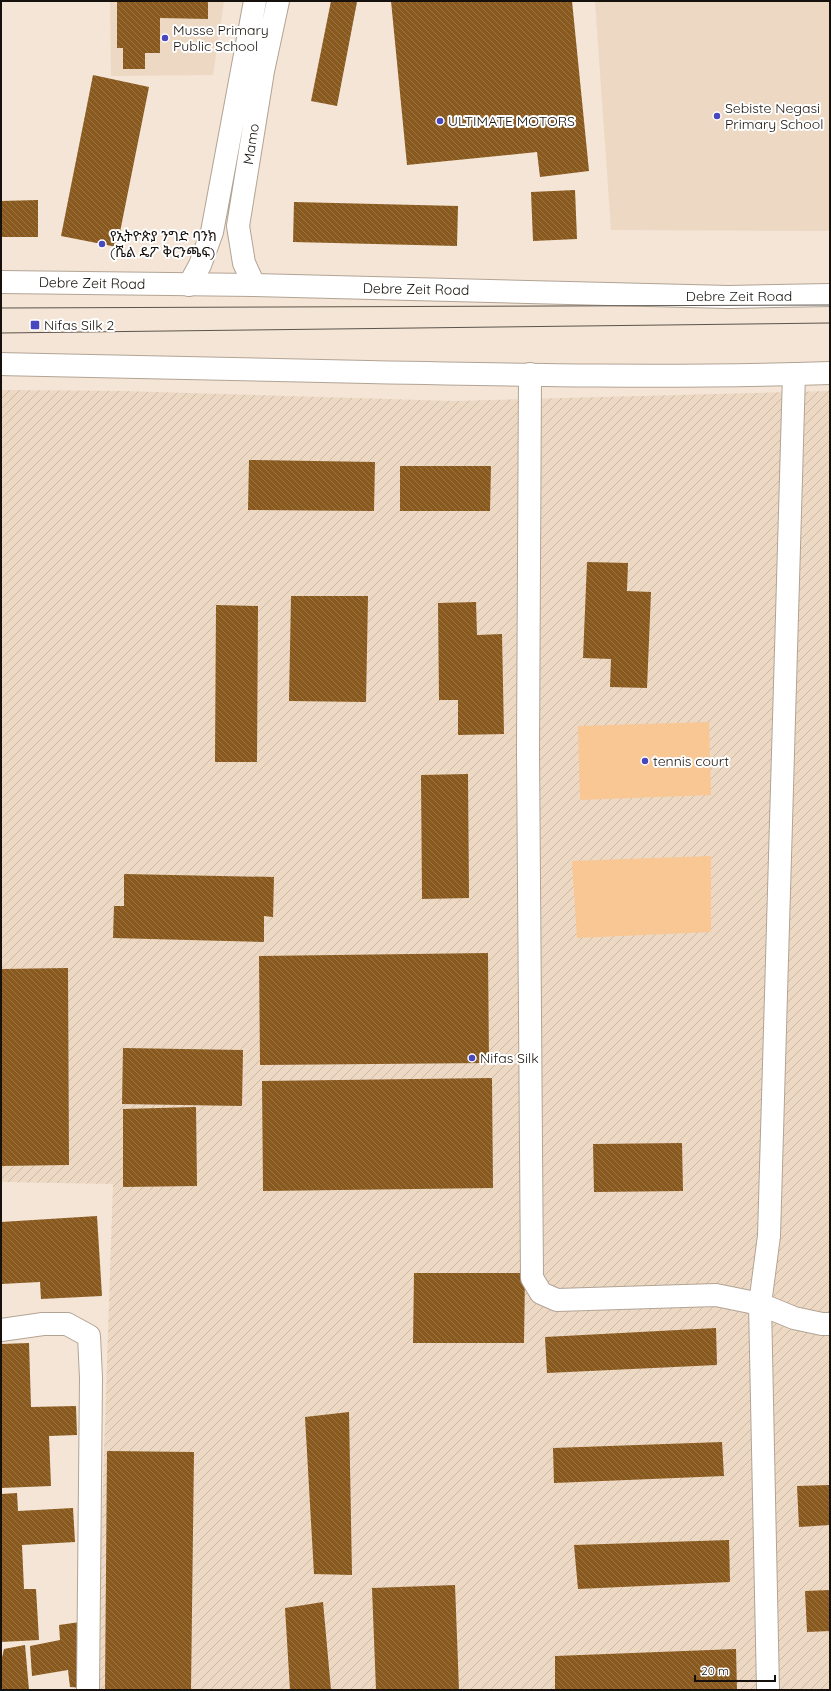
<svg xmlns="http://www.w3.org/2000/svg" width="831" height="1691" font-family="Quicksand,'Noto Sans Ethiopic',sans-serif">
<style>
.built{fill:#edd8c3}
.industrial{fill:url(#industrial-furrows)}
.pitch{fill:#f8c794}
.building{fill:url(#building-back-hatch)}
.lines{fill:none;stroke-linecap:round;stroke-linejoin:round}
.minor-casing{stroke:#b2a495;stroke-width:24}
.major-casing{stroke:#b2a495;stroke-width:24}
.minor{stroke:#fff;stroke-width:22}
.major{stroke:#fff;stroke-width:22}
.tram{stroke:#5c544c;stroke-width:1}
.poi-dot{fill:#4947bd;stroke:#fff;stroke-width:1.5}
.labels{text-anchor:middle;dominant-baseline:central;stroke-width:4;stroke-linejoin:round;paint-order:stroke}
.poi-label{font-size:14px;fill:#16110c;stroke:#fff;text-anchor:start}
.street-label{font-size:14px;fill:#16110c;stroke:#fff}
</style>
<defs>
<pattern id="industrial-furrows" width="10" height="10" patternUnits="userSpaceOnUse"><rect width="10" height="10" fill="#edd8c3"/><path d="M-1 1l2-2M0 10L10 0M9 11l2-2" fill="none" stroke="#cab8a6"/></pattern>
<pattern id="building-back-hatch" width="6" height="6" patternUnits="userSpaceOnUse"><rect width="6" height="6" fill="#89591d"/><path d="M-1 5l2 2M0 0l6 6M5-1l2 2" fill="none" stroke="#97764b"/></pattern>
</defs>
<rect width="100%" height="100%" fill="#f4e5d6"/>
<path class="built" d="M110,1H224L213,75L111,76Z
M595,1H830V231L611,230Z"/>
<path class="industrial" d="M1,390L122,391L454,401L830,391V1690H96L113,1184L1,1182Z"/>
<path class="pitch" d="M709,722L711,795L580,800L578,726Z
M711,856V932L577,938L572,861Z"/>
<path class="building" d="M117,1H208V19L160,18V53H145V69H123V48H117Z
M331,1L357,2L337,106L311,101Z
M391,1H572L589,171L540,177L537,152L407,165Z
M93,75L149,87L117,247L61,236Z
M575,190L577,239L533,241L531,192Z
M38,200V237H1V201Z
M294,202L458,206L457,246L293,242Z
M249,460L375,462L374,511L248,510Z
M400,466H491L490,511H400Z
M587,562L628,563L627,591L651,592L647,688L610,687L611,659L583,658Z
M291,596H368L366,702L289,701Z
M476,602L477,635L502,634L504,734L458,735V700H439L438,603Z
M216,605L258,606L257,762H215Z
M468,774L469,898L422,899L421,775Z
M124,874L274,877L273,917L264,916V942L113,938L114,906H124Z
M488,953L489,1063L260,1065L259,956Z
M68,968L69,1165L1,1166V969Z
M123,1048L243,1050L242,1106L122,1104Z
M492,1078L493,1188L263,1191L262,1081Z
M196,1107L197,1186L123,1187V1109Z
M682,1143L683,1191L594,1192L593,1144Z
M97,1216L102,1296L41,1299L40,1282L1,1284V1222Z
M414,1273H525L524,1343H413Z
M716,1328L717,1365L547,1373L545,1337Z
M29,1343L31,1407L76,1406L77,1435L49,1436L51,1486L1,1488V1344Z
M349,1412L352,1575L314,1574L305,1417Z
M722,1442L724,1476L554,1483L553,1448Z
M107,1451L194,1452L191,1690H105Z
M830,1485V1525L799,1527L797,1486Z
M17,1493L18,1511L73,1508L75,1542L22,1545L24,1589H36L39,1640L1,1642V1494Z
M729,1540L730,1582L578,1589L574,1545Z
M455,1585L459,1690H376L372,1588Z
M830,1590V1631L807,1632L805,1591Z
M323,1602L331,1690H290L285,1608Z
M80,1622L83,1688L70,1687L68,1670L32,1676L30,1646L60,1640L59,1625Z
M25,1645L29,1690H1V1662L4,1649Z
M736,1649L737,1690H555V1656Z"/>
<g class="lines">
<g class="minor-casing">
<path id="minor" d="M189,285L200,265L212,232L255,1
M254,285L244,263L238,226L263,71L278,1
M530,374L528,751L532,1278L541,1293L557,1300L716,1295L760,1304L794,1318L822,1324H830
M1,1330L43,1324H67L89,1336L91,1378L88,1690
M768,1690L760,1304L769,1236L794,374"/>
</g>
<g class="major-casing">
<path id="major" d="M1,282L254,285L729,297L830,295
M1,364C123,367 245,369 368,372C522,375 676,378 830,373"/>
</g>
<use href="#minor" class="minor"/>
<use href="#major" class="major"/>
<path class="tram" d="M1,308L830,305
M1,333L830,323"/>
</g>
<g class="poi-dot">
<circle cx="165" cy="38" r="4"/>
<circle cx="717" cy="116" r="4"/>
<circle cx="440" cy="121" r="4"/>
<circle cx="102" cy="244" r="4"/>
<rect x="30" y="320" width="10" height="10" rx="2"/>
<circle cx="645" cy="761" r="4"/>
<circle cx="472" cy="1058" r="4"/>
</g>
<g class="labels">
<g class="poi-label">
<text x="173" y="30">Musse Primary<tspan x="173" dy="16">Public School</tspan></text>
<text x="725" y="108">Sebiste Negasi<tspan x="725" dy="16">Primary School</tspan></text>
<text x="448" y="121">ULTIMATE MOTORS</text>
<text x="110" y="236">የኢትዮጵያ ንግድ ባንክ<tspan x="110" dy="16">(ሼል ዴፖ ቅርንጫፍ)</tspan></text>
<text x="44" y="325">Nifas Silk 2</text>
<text x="653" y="761">tennis court</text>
<text x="480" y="1058">Nifas Silk</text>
</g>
<g class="street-label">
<text transform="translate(251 144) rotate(-81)">Mamo</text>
<text transform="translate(92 283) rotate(1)">Debre Zeit Road</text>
<text transform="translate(416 289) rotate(1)">Debre Zeit Road</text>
<text x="739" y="296">Debre Zeit Road</text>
</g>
</g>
<rect width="831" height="1691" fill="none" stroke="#16110c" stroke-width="4"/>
<path d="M695 1675v6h80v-6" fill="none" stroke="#16110c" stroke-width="2"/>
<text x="701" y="1675" font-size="12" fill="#16110c" stroke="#ffffff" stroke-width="3" paint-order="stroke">20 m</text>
</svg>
